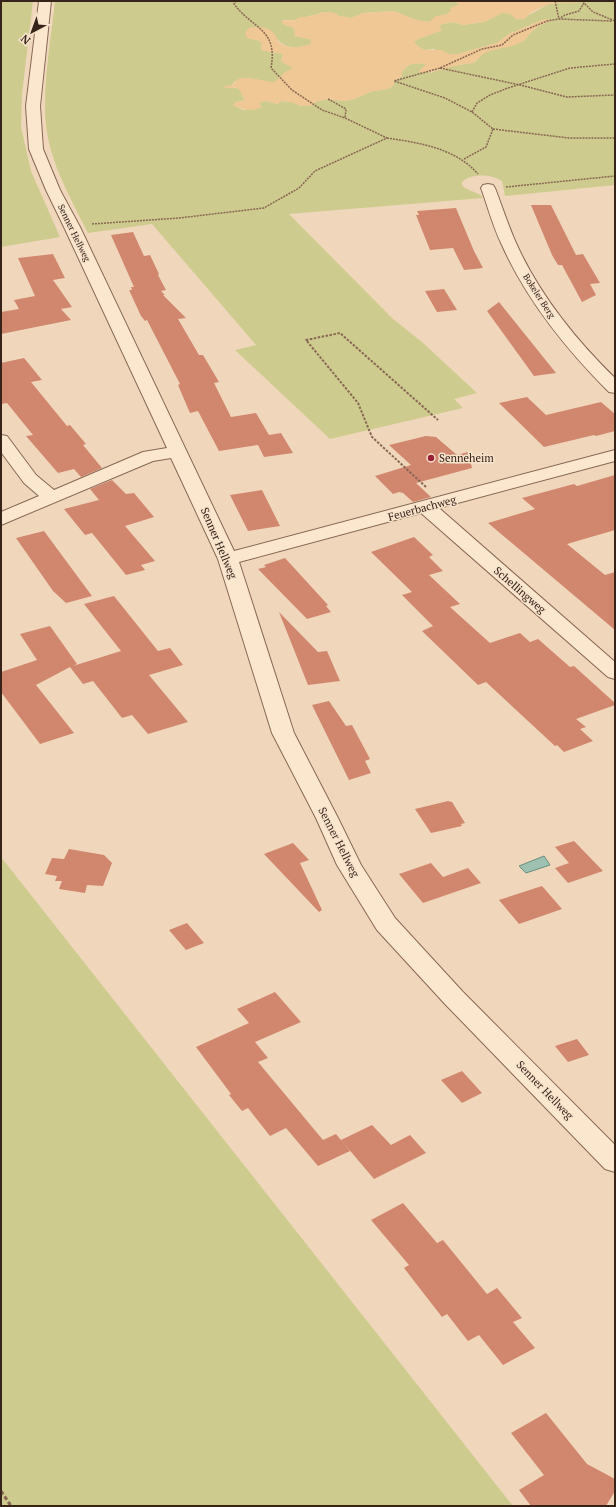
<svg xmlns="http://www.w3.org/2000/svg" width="616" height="1507" font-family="'PT Serif',serif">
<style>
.green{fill:#cecb8e}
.sand{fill:#efc895}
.water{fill:#9fc1b1;stroke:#678e7e}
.building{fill:#d1866e}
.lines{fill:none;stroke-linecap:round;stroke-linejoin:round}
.minor-casing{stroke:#886754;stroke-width:2}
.path-far2{stroke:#886754;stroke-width:1.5;stroke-dasharray:2 1;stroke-linecap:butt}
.path-far1{stroke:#886754;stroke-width:2;stroke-dasharray:2.5 1.5;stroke-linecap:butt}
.path{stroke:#886754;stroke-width:3;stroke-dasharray:4 2.5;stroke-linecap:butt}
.minor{fill:#fbe6ce;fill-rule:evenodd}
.poi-dot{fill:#9b2036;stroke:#f7e3cb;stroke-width:1.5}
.labels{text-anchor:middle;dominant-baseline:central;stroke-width:3;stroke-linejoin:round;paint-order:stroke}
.far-street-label{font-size:9px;fill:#36231a;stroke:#f7e3cb}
.poi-label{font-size:11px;fill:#36231a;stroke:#f7e3cb;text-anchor:start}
.street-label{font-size:11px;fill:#36231a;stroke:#f7e3cb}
</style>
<rect width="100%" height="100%" fill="#f0d7bb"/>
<path class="green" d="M1,1H33L22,94L21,127L31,171L60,237L1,247Z
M55,1H453L460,4L447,14L429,22L416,20L394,11L363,13L351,18L339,16L334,13L324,12L306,17H301L295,20H283L285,25L293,27L295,32L294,36L311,39L312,44C299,48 286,50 277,39L247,38L257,40L262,43L261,50L283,54L281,61L293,68L275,82H265L251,78L235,81L229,88C242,87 239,90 245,100L236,102L233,105L243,110L261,107L258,103L266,101L278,104L279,101L292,102L301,106H310L317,101L329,99L343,101L351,100L373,91L388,89L394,85V81L402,76V72C408,63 416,62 426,64L431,73C439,69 465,63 474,63L484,52L502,47H508L524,41L531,32L540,25L545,19L509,34L497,43L458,54H450L433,49L424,50L415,44L414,42L418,39L442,30L439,28L442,24L454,22L463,25L484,22L502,12L511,14L514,17L529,15L547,5L558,2L615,1V185L505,196L502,181C491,174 472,173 462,182V185C467,192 479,191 483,198L289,214L393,319L422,342L477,393L454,399L463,408L330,439L235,350L256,345L152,224L88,233C71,199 50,163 46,125C42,88 51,39 55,1Z
M1,857L513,1506H1Z"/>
<path class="sand" d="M453,1L579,2C568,4 558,1 547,5C542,7 537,9 532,12C524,17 529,20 516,19L511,14L502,13L485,22L475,23L463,25L454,22L442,24L439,28L443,30L418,39L414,42L415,44L424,50H441L450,54H458L497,43L509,34L545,19L553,20C545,23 537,26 531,32C528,35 527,39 523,41C506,52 487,44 474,63C457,63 439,72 421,73L419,71L426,64C415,62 408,63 402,72V76L394,81V85L388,89L373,91L351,100L343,101L329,99L317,101L310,106H301L292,102L280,101L279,104L266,101L259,103L262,107C251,112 244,110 233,105L236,102L245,100C235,82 241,90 222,87C224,86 229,86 232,85C236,82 237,79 242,78C253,77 264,82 275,82L285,72L293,68L281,61L283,54L261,50L262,43L257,40L247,38L245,33L249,28C257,26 270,27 275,35C277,38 277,41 280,43C289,50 302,47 311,44L310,39L294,36L295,32L293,27L285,25L281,21L295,20L301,17H307L324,12L335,13L339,16L351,18L363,13L394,11L416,20L429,22L436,16L447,14L451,11L450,8L460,4Z"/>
<path class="water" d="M544,856L550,865L526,873L519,866Z"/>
<path class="building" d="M531,205H551L576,255L583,254L600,283L590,284L596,295L582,302L562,265H558L552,255Z
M456,208L474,251L483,268L464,270L453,248L430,250L416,215H419L417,211Z
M133,232L144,256L150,255L159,274L158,275L166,290L161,291L165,295H163L186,318L178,319L199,355H203L219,382L214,383L231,417L256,413L269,435L281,433L293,453L264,457L258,445L219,451L198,411L190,413L178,385L180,384L147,320L145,321L141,316L129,290H132L131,287H134L111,235Z
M53,254L65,278L53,280L72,307L61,309L71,320L1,334V312L19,309L14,300L35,296L18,258Z
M444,289L457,310L437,312L425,291Z
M499,302L556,373L534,376L487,311Z
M24,358L42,380L31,382L67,426L70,425L86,444L83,445L102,468L81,477L74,469L58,473L26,436L33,435L7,403L1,404V363Z
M527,397L546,415L601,402L615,414V431L596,436L594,435L544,447L499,403Z
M426,436L436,437L457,455L468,452L472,468L416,483L431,497L413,502L403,493L399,492L393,494L375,476L411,465L389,445Z
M615,475V530L567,544L605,575L615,572V630L488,523L535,509L522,498L574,484L577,486Z
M112,480L126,494L134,493L154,517L125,526L155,561L141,565L145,570L126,575L92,533L85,535L64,509L99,500L90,489Z
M262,490L280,526L248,531L230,495Z
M44,531L92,596L66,603L53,591L16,538Z
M414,537L433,555L429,557L443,571L429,575L460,604L450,607L490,643L520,633L530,642L538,639L570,667L574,666L615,703V705L576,719L586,727L580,729L593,741L564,752L557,745L555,746L486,682L478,685L422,631L433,626L402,595L412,592L371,552Z
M285,558L328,605L326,606L331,612L307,619L258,569L266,567L264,565Z
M114,596L158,651L170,648L183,665L149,675L188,722L148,734L132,715L122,718L93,681L83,684L70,667L36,685L74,733L40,744L1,692V672L37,660L20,634L50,626L77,664L73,666L121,651L84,604Z
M279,612L318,652L327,651L340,681L308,685Z
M329,701L346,726L352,725L370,759L365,761L371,773L349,780L312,705Z
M448,801L452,802L465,823L461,824L462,826L431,833L415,809Z
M574,841L603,871L568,883L555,868L569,863L555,847Z
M293,843L309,860L300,863L322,910L319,912L264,854Z
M69,849L104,855L112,863L103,886L87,885L85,893L59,889L62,881H55L57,876L45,874L52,858L64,859Z
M431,863L443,877L468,868L481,883L423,903L399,874Z
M542,886L562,909L519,924L499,900Z
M187,923L204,943L186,950L169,930Z
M275,992L301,1022L255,1042L268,1058L258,1062L323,1140L336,1134L350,1151L318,1166L286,1128L270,1136L248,1108L242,1111L229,1095L231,1094L196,1047L249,1023L237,1009Z
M577,1039L589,1055L568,1062L555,1046Z
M462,1071L482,1093L462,1103L441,1080Z
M372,1125L391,1145L410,1135L426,1153L374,1179L341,1140Z
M403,1203L437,1243L443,1240L487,1294L497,1288L522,1318L513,1322L535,1348L503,1365L479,1335L468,1341L447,1314L442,1317L404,1268L409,1265L371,1220Z
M546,1413L587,1464L615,1479V1491L606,1506H531L519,1490L544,1475L511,1433Z"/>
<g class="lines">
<g class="minor-casing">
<path id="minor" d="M39,1H51L40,106L43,149L60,190L80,227L234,551L615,450V461L439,508L615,662V679L608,677L421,513L239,562L294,733L338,818L361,865L395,918L463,992L615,1145V1172L605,1169L445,1004L377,930L337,865L316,818L272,733L218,559L171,458L153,461L1,525V512L39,496L24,483L1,452V435L7,436L36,475L54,490L143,452L167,448L64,227L46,190L29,149L26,106Z
M488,184L493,185L495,188C502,206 508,225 516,243C539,294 575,339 615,378V393L609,392C566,349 527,301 502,245C493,227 488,207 481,188L483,185Z"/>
</g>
<path class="path-far2" d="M555,1L559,19L612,21
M440,68L520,85L567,97L615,95
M328,99L346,109L345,118
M472,112L477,103L490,95L508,88L570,68L615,64
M493,129L569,138H615
M387,138C420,143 455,148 478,174
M464,159L486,147L493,129L472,112L445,98L394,81L440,68L482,49L502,45L513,35L547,21L559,19L565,15L579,11L584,3L593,12L615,21
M506,187L615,176
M92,224L179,218L264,208L299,188L315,171L387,138L345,118L322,110L292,90L271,68C278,29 254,30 234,4L236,1"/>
<path class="path-far1" d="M426,487L372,437L358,403L306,340L340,333L438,420"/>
<path class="path" d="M1,1491L11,1506"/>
<use href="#minor" class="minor"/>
</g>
<circle class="poi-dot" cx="431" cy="458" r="4"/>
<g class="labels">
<g class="far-street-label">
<text transform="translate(74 233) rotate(64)">Senner Hellweg</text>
<text transform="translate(539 296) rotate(57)">Bokeler Berg</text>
</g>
<g class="poi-label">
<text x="439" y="458">Senneheim</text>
</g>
<g class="street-label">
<text transform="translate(422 508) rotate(-15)">Feuerbachweg</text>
<text transform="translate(219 543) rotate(67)">Senner Hellweg</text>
<text transform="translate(520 590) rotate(41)">Schellingweg</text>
<text transform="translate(339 842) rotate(63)">Senner Hellweg</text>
<text transform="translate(545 1090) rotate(46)">Senner Hellweg</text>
</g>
</g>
<rect width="616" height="1507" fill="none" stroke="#36231a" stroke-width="4"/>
<g transform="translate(32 32) rotate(221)" stroke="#f7e3cb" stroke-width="3" paint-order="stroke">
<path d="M0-3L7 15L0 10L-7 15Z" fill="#36231a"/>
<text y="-6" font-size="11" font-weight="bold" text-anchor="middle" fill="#36231a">N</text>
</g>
</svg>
